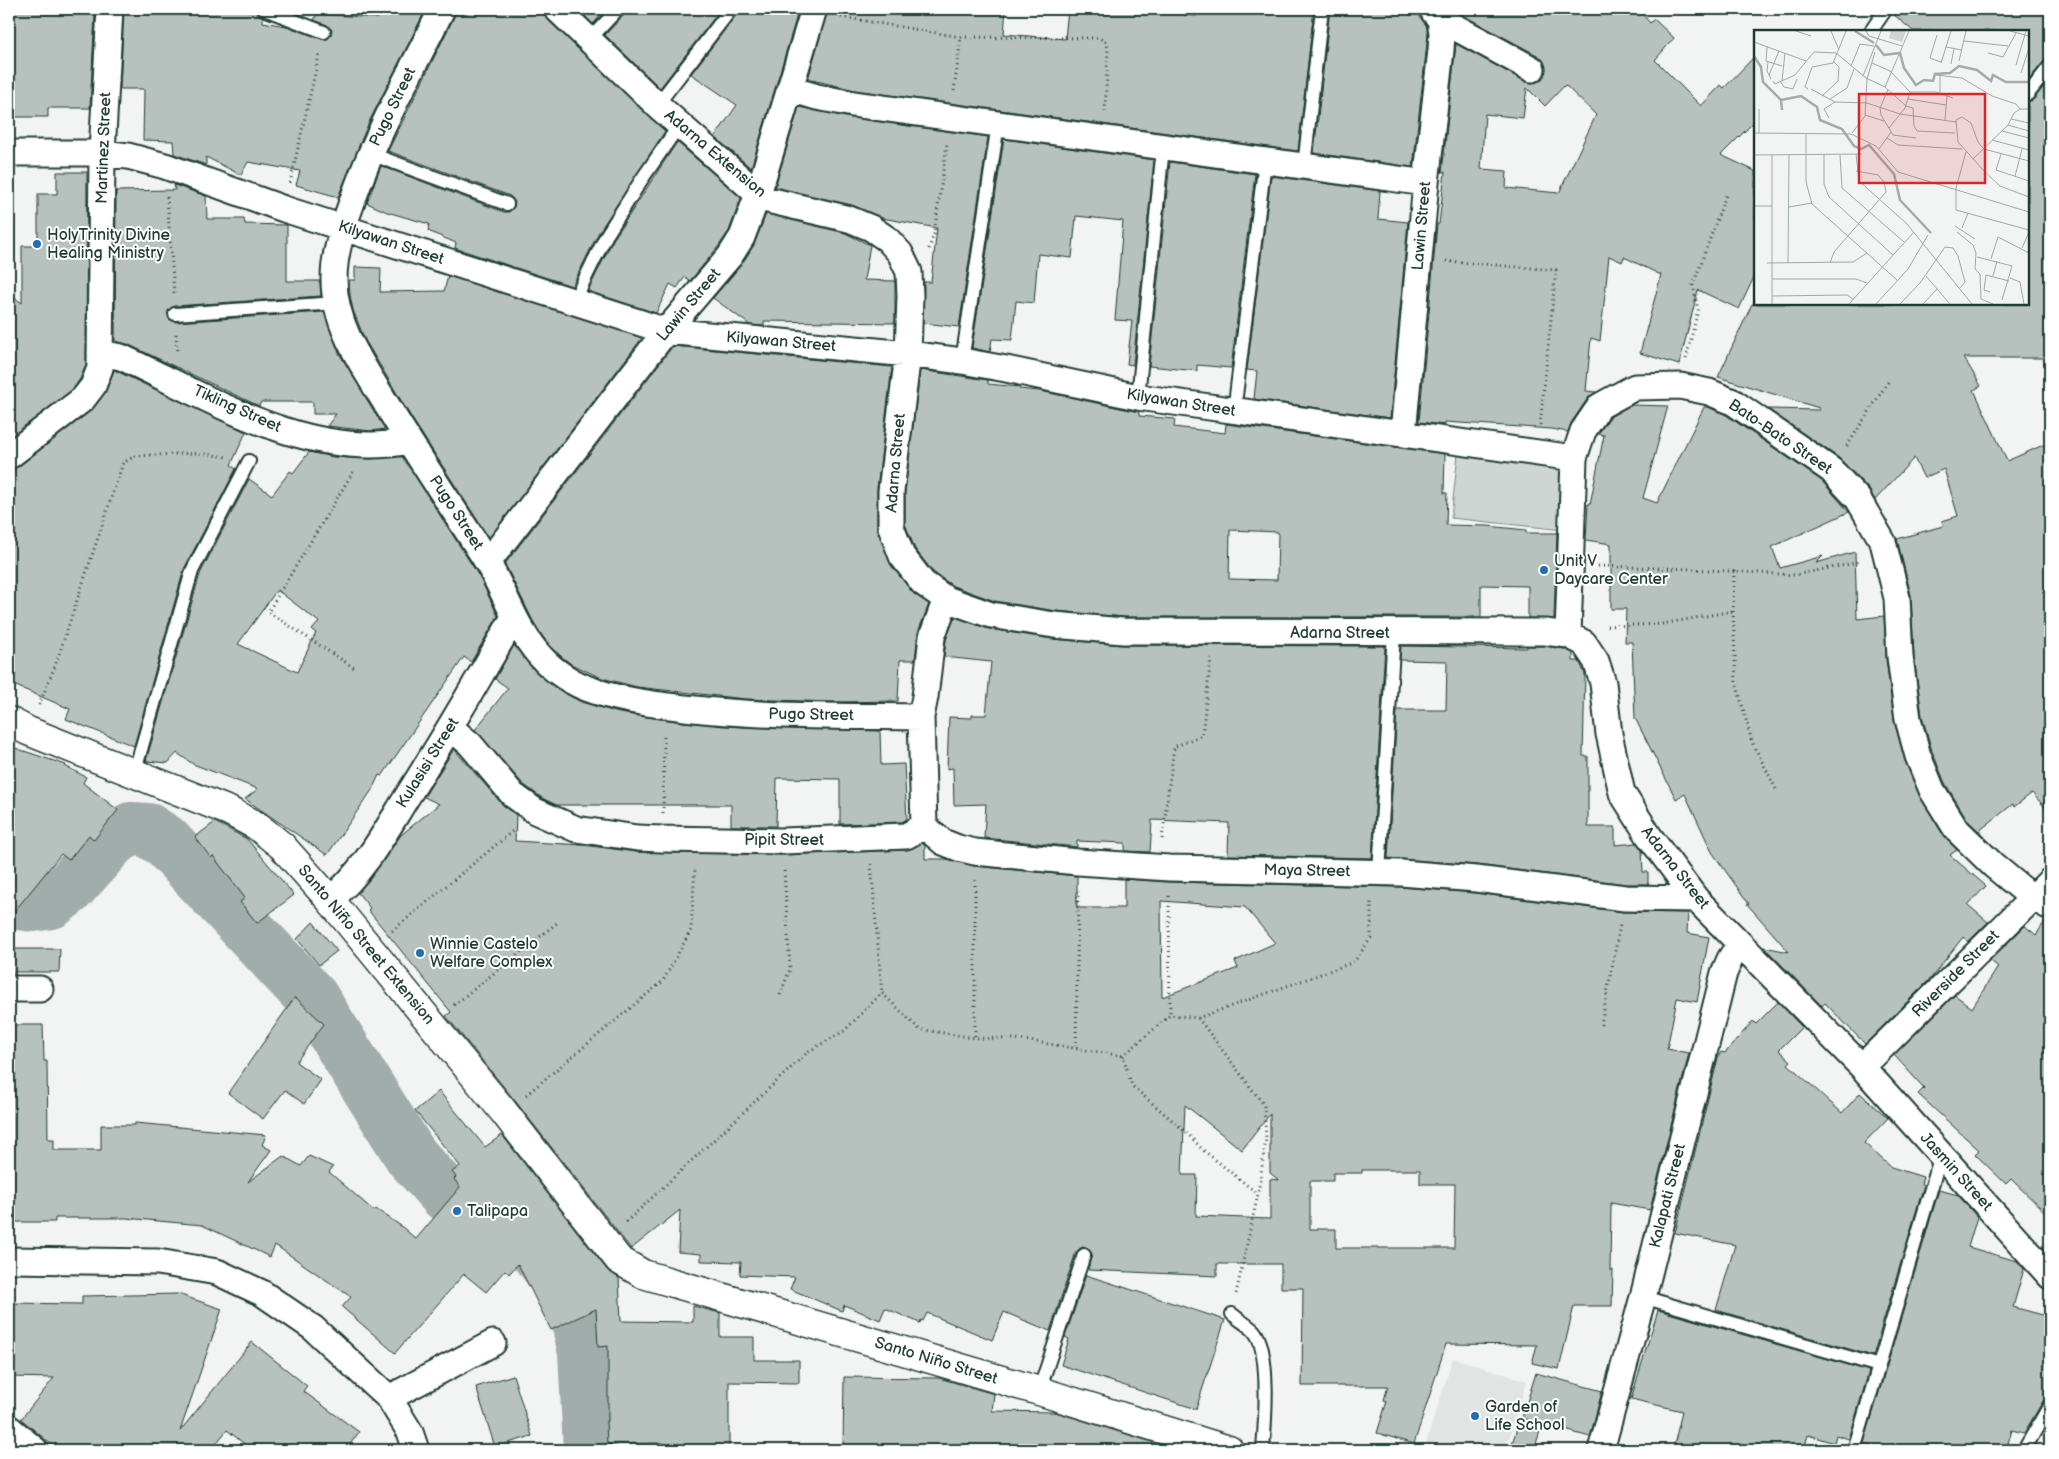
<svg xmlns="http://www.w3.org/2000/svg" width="2059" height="1459" font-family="'Balsamiq Sans',sans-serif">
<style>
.built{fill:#e0e4e3}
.green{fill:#ced5d3;stroke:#768984}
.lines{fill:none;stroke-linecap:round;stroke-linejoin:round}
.river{stroke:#a1adaa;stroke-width:54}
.building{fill:#b7c1bd;stroke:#1f3d34;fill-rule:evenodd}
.lane-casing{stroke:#1f3d34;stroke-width:16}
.street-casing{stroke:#1f3d34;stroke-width:29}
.secondary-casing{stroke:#1f3d34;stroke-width:31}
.path{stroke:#1f3d34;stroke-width:3;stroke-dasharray:1 4;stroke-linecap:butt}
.lane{stroke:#fff;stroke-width:12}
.street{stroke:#fff;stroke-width:25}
.secondary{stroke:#fff;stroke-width:28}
.poi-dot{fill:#1f6fb2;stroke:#fff;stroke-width:2}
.labels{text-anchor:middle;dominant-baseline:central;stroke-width:4;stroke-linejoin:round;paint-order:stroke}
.street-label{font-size:16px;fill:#1f3d34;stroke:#fff}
.poi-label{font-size:16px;fill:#1f3d34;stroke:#fff;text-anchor:start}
.inset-river{fill:none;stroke:#a1adaa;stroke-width:2.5}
.inset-road{fill:none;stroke:#9eaaa7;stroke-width:1}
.view{fill:#d62828;fill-opacity:0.15;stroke:#d62828;stroke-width:2.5}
.inset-edge{fill:none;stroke:#1f3d34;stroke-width:2.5}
</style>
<rect width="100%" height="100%" fill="#f2f3f3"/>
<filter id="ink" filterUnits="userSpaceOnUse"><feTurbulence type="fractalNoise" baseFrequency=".02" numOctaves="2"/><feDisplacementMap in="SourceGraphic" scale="10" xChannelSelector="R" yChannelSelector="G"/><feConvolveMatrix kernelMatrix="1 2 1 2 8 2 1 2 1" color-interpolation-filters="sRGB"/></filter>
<g filter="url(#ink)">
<path class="built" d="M1453,1358L1527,1381L1505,1450H1424Z"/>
<path class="green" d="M1459,445L1572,457L1564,530L1451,518Z"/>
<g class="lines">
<path class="river" d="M9,902L34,905L51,902L68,889L113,839L131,829L148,830L165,841L312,998L411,1156L445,1194L468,1211L488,1221L509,1227L526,1239L557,1278L576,1312L585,1352L590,1450"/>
</g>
<path class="building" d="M14,9H71V14H95L90,108H48V117H9V70L12,11H13Z
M124,9H241L256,11L263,17V22L286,26L325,40L329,38L332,30L327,25L314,20L317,14L378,18L360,9H426L369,122L338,197L296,185L300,171L248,162L241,175L206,157V165L174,154L173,141L143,140L144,89H120Z
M456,9H543L547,19L665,131L599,232L572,286L455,248L456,243L428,231L429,224L387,212L367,203L381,166L504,212H509L514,207L515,202L510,196L388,151L455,15Z
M578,9H607L593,24Z
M626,9H721L660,88L605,35L624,15Z
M739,9H799L751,168L715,137L737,105L691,74L737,14Z
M828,9H1006L1004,34L1065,39L1068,9H1128L1196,16L1197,9H1314L1298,151L855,90L808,79Z
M1330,9L1419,11L1422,20L1426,25L1428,34L1413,167L1314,153Z
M1451,9H1638L1650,23L1654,19L1674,38L1655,60L1701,106L1721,85L1724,88L1755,56V121L1721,155L1755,171V275L1739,309L1698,290L1679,365L1640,353L1661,275L1624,257L1622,262L1609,256L1600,341L1591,338L1586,391L1596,392L1588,398L1571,423L1568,432L1552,429L1445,422V425L1419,422L1437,224H1439L1445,172H1442L1456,44L1526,82L1532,83L1539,81L1544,76L1546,69L1544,62L1539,56ZM1565,85L1596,115L1559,193L1506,188L1507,171L1481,169L1485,114L1523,118L1527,88L1545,106Z
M1894,9H2050V56L2044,61L2028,81V31H1913L1893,14Z
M2045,85L2050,89V358H1964L1981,386L1974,390L2007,461L2050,442V813L2032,793L2014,807L2013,804L1979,831L1968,821L1945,783L1932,751L1922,716L1914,656L1911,595L1897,539L1943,526L1942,521L1958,516L1944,469L1924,478L1914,458L1875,500L1869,489L1839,458L1768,409L1819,410V408L1718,377L1752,304H2028V102L2034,99Z
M799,107L851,118L988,137L959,327L923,323L924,282H931L937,228L882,218L852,205L775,187Z
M1004,139L1154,160L1133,365L1127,364L1132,321L1115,320L1123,221L1076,216L1072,258L1038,254L1034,303L1016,301L1012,340L992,339L990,352L972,348Z
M677,142L741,198L729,231L718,247L690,281L685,277L677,288L670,284L656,313L588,291L613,240Z
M1170,162L1255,174L1231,368L1197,365V371L1149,366Z
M57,172H87L86,365L80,379L73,389L9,438V294L22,303V246H38V194H57Z
M1271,176L1380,191L1378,219L1408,222L1390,418L1254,399L1257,371L1247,370Z
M174,185L206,196L207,219H244L245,224L287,225V281H320L321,296L174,306L168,311L169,319L176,322L324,312L339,353L385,429L371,431L327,426L336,414H313V402H261L259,406L127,344L115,341L116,191L175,190Z
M766,214L845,233L870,245L864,280L895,281V323L764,321V326L750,325L713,298L741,265L754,245Z
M355,267L381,268L380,292L444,291L448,276L642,338L489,538L411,417L365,340L353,310L350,295L349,280H355Z
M673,346L892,367L877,489V527L891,565L912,592L929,604L918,632L915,660H900L898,701L832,702L745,699L637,687L602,678L571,664L556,652L543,637L533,621L505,564Z
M114,370L246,432L231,465L236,469L184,569L134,746L66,719L70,709L9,683V470L18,467L92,410L106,391Z
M920,370L988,380V384L1020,387L1019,389L1040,391L1139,412V416L1175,419L1174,427L1225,433L1226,424L1445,454L1444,493H1447L1446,525L1487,526L1526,530V533H1557L1554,619L1528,618V586L1481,585V617H1124L1056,611L995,601L953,586L933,572L915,549L905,524V492ZM1230,530L1278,532L1277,580L1229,579Z
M1631,405L1668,406L1643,498L1657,503L1704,407H1708L1726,415L1822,481L1849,512L1772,547L1780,568L1823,556L1816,563L1855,552L1857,619L1884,616L1886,659L1894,721L1905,761L1920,797L1945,838L1957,850L1950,855L1986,886L1968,905L1988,922L1968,942L1963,937L1932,977L1865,1044L1825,1003L1822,1006L1764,947L1789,952L1747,904H1749L1712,852L1685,794L1676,799L1635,718L1632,642H1625L1626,609H1611V544L1586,540L1588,504H1590L1604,435L1598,434L1610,417Z
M309,452L333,457L371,459L402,456L479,576L498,616L471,662L464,657L382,776L379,775L372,790L327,855L245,799L258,789L193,764L177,753L168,763L146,761L200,574L249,479L272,495L290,471L293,473ZM277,590L319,622L312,630L316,633L297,672L238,644Z
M955,617L989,629L1052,639L1122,645L1385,646L1372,858L1228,855L1229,823L1152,820L1150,852L1125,851V843L1077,841V847L984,838L986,804L954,805L953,768L947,769L949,717L972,718V715H986L991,662L944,657L946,640Z
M514,645L535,671L557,689L581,702L619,713L683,722L743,727L880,731L881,765L904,764L907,819L902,822L840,824V779L777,778L776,826H731V805H556L542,798L523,784L475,730L508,688L495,679Z
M1401,646L1527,648V646H1544L1564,649L1573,653V661H1579L1585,674L1583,756H1588V827H1615V845L1637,843L1642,850L1643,872H1648V884H1626L1477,865L1388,858L1397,710H1446L1447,661L1400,660Z
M9,746L66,765L65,766L86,777L83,783L118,810L94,840L89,835L69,860L61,854L9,918Z
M454,749L502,804L516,815L515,841L583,845L636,852L783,855L907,850L922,843L925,846V859H946L974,866L1077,876V908H1124V879L1169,882L1400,887L1475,893L1623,912L1688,913L1687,933L1709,937L1697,1002L1677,998L1667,1049L1689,1053L1650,1210L1611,1203L1610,1270H1613L1612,1306H1574L1559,1369L1532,1363L1537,1345L1446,1344L1414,1444L1377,1433L1387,1401L1384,1400L1388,1386H1302L1303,1288H1281V1264H1217V1276L1088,1270L1092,1253L1087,1248L1082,1247L1076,1252L1050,1331L1004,1312L992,1340L927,1313L923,1321L921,1320L920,1323L885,1308L880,1320L844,1305L842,1311L790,1289L795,1277L740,1275L741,1262L701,1261V1254L678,1252L680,1210L631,1249L516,1102L446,1016L451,1012L368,910L370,908L358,893L374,874L401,835L439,804L424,797ZM1161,901L1245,907L1275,943L1235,961L1238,968L1162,997ZM1185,1105L1242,1150L1270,1114V1173L1279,1180L1270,1179V1219L1196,1216L1197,1175H1182ZM1362,1170H1420V1184H1455L1454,1248H1336V1229H1310V1181H1333V1173H1362Z
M215,822L247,839L294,895L257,923L240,902L245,898L213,856L211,858L195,837Z
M2046,920L2050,921V1217L2011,1179L2006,1184L1975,1154L1979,1150L1918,1094L1924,1088L1894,1055L1955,995L1972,1008L1998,967L1990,960L2025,926L2036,935Z
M313,922L337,951L319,965L297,939Z
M9,949H60L59,972H9Z
M295,997L324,1024L296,1062L321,1080L304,1104L285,1090L263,1119L228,1093Z
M1778,1002L1802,1027L1779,1050L1791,1061L1788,1064L1842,1113L1860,1093L1888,1118L1864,1143L1891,1167L1923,1177L1921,1184L1924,1185L1873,1356L1716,1310L1735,1245L1675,1233L1718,1058L1721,1052L1725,1053L1753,1021L1756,1024Z
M9,1025H43L44,1061H47L48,1139H54V1150H101V1125H135V1123L266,1135L262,1145L271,1150L248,1182L283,1156L301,1166L309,1156L333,1167L329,1172L374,1211L376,1209L401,1226L416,1239L460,1187L454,1179L456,1177L452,1172L460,1166L415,1111L439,1091L485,1147L502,1135L607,1270L619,1278L621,1321L693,1322V1306L720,1313V1337H754V1360H799V1383L729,1382V1450H663V1443L607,1444L606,1421H608V1346L598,1347L596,1309L551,1330L518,1264L509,1274L505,1270L486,1292L464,1274L395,1353L342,1307L351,1297L275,1245L270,1257L202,1225L126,1218H55V1222H9Z
M1939,1190L1958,1195L1977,1217L1968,1247L2017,1261L2024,1269L2013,1307L2050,1317V1397L2043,1401L2024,1433L2012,1430L2006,1450H1889L1864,1443Z
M1086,1275L1225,1320L1196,1409L1061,1365L1069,1339L1065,1337Z
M178,1294L222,1309L180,1431L252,1342L307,1386L303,1391L359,1432L346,1450H252L227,1430L211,1450H58L21,1419L54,1378L9,1377V1303L82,1304V1296Z
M1658,1310L1869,1371L1849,1439L1836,1435L1834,1443L1808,1435L1804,1450H1673L1682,1411L1631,1399Z
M1536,1373L1602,1391L1590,1437L1522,1418Z
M513,1375L532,1436L495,1447L476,1387Z
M844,1377L939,1378L994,1394L992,1411L1055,1412L1165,1446V1450H843Z
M1519,1422L1541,1428L1534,1450H1510Z"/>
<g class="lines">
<g class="lane-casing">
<path id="lane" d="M264,9L324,32
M1871,31L1886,9
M589,40L618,9
M2028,94L2050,66
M657,105L731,9
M371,154L507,204
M1304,166L1322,9
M574,301L606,236L642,179L680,124
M175,314L337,303
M962,361L998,124
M1138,397L1163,147
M1234,412L1265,161
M134,774L192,571L249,461
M1379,872L1394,633
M1643,1297L1879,1366
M1232,1314C1239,1320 1248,1325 1254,1331C1271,1351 1265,1424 1263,1450
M1039,1391L1084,1255
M1854,1450L1941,1155
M2024,1450L2050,1405"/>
</g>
<g class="street-casing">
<path id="street" d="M442,9C411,72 375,135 352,202C343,227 334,253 334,279C334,327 364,367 388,407C417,455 449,502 479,549C515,602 518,660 586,688C617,700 652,704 685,708C763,717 842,716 921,717
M557,9L657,105L758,194L768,200L849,219L871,228L887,239L900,253L909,272L910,296L908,354L891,491V527L902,556L923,583L946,599L991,615L1054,625L1123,631L1545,632L1568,635L1584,643L1596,661L1603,683L1609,734L1622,793L1649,836L1696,899L1862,1067L2050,1276
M1433,11L1440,19L1532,69
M790,89L817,97L853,104L1426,183
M9,153H102L128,156L165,166L284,209L666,331L908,354L962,361L1006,369L1138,397L1574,458
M100,353L121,357C207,397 310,462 409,441
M1403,434L1426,183L1441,50L1442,33L1440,19
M9,456L83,399L93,386L100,368L102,153L110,9
M488,562L666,331L730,256L742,237L758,194L814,9
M1568,635L1574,458L1583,431L1600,406L1635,387L1680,386L1709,392L1733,402L1831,470L1858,499L1883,542L1897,598L1900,657L1908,719L1918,756L1932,790L1957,830L1993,865L2033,898L2050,907
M451,728L470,744L513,795L535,811L576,829L637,838L662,839L783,841L906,836L924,826
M924,826L943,842L958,848L975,852L1078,862L1169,868L1401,873L1476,879L1625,898L1696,899
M924,826L921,717L925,697L932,637L946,599
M330,900C363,872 383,836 405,800C443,740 479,679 514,617
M9,989H40
M1862,1067L2050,881
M9,1260L158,1262L217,1272L262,1293L313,1328L389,1398L410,1432L416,1450
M389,1398L493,1343
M9,1428L35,1450
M1601,1450L1643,1297L1724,973L1730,959L1740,944"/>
</g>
<g class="secondary-casing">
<path id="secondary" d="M9,721L28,731L229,811L257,826L282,846L330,900L504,1112L619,1260L643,1274L1039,1391L1229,1450"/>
</g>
<path class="path" d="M841,17L961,37L954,91
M961,37L1099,38L1106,42L1108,48L1105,112
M290,183L320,52
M167,197L174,293
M929,249L934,234L947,144
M1446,261L1556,270L1540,425
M176,334L177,353
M1686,359L1698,310L1693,285L1726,195
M1847,446L1888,382
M353,472L268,612L356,669
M1598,566L1692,569L1795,575L1860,562
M1734,571L1733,611L1736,682L1752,742L1776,789
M1607,626L1662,624L1733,611
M39,705L55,666L123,463L135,456L197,453L228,457
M663,813L664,734
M1162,839L1174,747L1202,735L1211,658
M871,864L882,993L919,1029L975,1038L1017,1039L1123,1056L1132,1086L1186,1132L1203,1150L1258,1194
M975,880V1038
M1169,896L1170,1014
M392,931L514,830
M780,995L790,969L784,869
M454,1005L557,923
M1198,1018L1264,1105L1266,1139L1258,1194L1236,1294
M1601,1025L1620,925
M1076,1047L1078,890
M1123,1056L1170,1015L1198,1018L1354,962L1371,938V900
M526,1095L663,981L691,930L695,868
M626,1222L809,1051L844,1031L882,993"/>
<use href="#lane" class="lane"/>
<use href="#street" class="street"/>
<use href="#secondary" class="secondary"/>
</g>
</g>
<g class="poi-dot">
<circle cx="37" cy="244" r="5"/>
<circle cx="1544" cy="570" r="5"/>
<circle cx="420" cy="953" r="5"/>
<circle cx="457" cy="1211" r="5"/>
<circle cx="1475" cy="1416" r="5"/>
</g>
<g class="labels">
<g class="street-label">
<text transform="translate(393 107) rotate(-64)">Pugo Street</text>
<text transform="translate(104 148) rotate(-88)">Martinez Street</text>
<text transform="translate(715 154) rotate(40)">Adarna Extension</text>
<text transform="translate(1422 226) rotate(-85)">Lawin Street</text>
<text transform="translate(391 243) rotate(18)">Kilyawan Street</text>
<text transform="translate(689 305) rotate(-50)">Lawin Street</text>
<text transform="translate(781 342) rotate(5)">Kilyawan Street</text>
<text transform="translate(1181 403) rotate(9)">Kilyawan Street</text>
<text transform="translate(237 409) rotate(24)">Tikling Street</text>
<text transform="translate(1780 437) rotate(34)">Bato-Bato Street</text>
<text transform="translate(896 463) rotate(-85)">Adarna Street</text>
<text transform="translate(456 513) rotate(57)">Pugo Street</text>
<text x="1340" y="633">Adarna Street</text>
<text transform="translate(811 715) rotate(1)">Pugo Street</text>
<text transform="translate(428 763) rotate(-58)">Kulasisi Street</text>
<text x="784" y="840">Pipit Street</text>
<text transform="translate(1675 868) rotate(52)">Adarna Street</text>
<text transform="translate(1307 871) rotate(1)">Maya Street</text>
<text transform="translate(366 945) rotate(50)">Santo Niño Street Extension</text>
<text transform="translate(1956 974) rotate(-45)">Riverside Street</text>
<text transform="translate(1956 1172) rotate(48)">Jasmin Street</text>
<text transform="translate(1668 1196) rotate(-76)">Kalapati Street</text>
<text transform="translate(936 1361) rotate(17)">Santo Niño Street</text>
</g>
<g class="poi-label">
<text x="47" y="235">HolyTrinity Divine<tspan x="47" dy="18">Healing Ministry</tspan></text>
<text x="1554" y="561">Unit V<tspan x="1554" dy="18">Daycare Center</tspan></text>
<text x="430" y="944">Winnie Castelo<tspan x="430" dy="18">Welfare Complex</tspan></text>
<text x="467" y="1211">Talipapa</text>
<text x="1485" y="1407">Garden of<tspan x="1485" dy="18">Life School</tspan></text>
</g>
</g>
<g transform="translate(1754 30)">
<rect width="275" height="275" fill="#f2f3f3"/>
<path d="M137,1H152L148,12L135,8Z" fill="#ced5d3"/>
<path class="inset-river" d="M101,1L120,13M122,15L130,25L146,23L150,38L162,55L170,50L179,51L181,44L196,43L205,36L223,40L237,51L239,45L252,52H275M0,26L7,37L9,52L27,70L28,80M27,70L47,66L63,77L66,90L88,99L100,116L107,119L115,115L140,144L146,170L177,203"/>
<path class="inset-road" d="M42,1L57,6M77,1L85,20M112,1L115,6L148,16M256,1L275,6M183,5L176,28L187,32M210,11L254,16M0,12L52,31M13,17L12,31L28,36M192,17L208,20M234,23L249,27L262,3M205,31L212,1M14,32L13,41L17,49M118,33L136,41L156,62M187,33L197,1M197,34L200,19M262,35L272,1M97,36L106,14L120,16M267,43L275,18M15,45L25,21M182,45L208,48L238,66L262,74L266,79M186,45V63M109,46L127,1M19,51L21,54L41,45L60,22L82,23L112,48L131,57L152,76L159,78L160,96L163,101L201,103M26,51L30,57L39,59L43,49M28,51L31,23M131,57L155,1M54,59L51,57L58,37L79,33L92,1M57,59L81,72L113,73L146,84L202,92M134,60L126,78L127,85L139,105L162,108M68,66L84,51L85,37L80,32M76,69L93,58L100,39M154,69L192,75M5,79V103M111,85L130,91M75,88L70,79L81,72M257,89L275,93M191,90L193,65M254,95L275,101M135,98L151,78L156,62H182L199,68M248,101L275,108M0,103L97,104L122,116L144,142L275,182M98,103L111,86L113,49L121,22M52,104V152L58,174L144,251M133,108L144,115L208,119M238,110L275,120M125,119L137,102M212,122L202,158V180L275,200M102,124L105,151L153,194L218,274M247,124L242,140L275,151M0,125L108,124M18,125V274M70,125V154L75,167L139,225M86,125L88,158L150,212M219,129L254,95L260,83L266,79H275M275,131L230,119L224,112L217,93L208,87L202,90L204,112L231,142L246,156L275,167M261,146L268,119M0,176H18M35,177L58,173M201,196L221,209M208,198L214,183M203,202L219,215L222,223L221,239L226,244L227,269L239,274M268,218L275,202M223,227L258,236L248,270M237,229L244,207L275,223M13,233L99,232L113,223M34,233L35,125M76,233L80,222L132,162L130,152L124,145L102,141M172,246L196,274M239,246L243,231M256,248L266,252L270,274M18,249H102L113,253M0,253L1,274M236,262L230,260L232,245L255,251M18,266L93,265L99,269M95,274L160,202M122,274L154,239L174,205M146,274L166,253L191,217L199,218L204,226L211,252L205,259M169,274L183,259"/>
<path class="view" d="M105,64H231V153H105Z"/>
<rect width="275" height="275" class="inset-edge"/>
</g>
<rect width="2059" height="1459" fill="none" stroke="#fff" stroke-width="30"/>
<rect x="15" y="15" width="2029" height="1429" fill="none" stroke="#1f3d34" stroke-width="2" filter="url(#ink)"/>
</svg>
